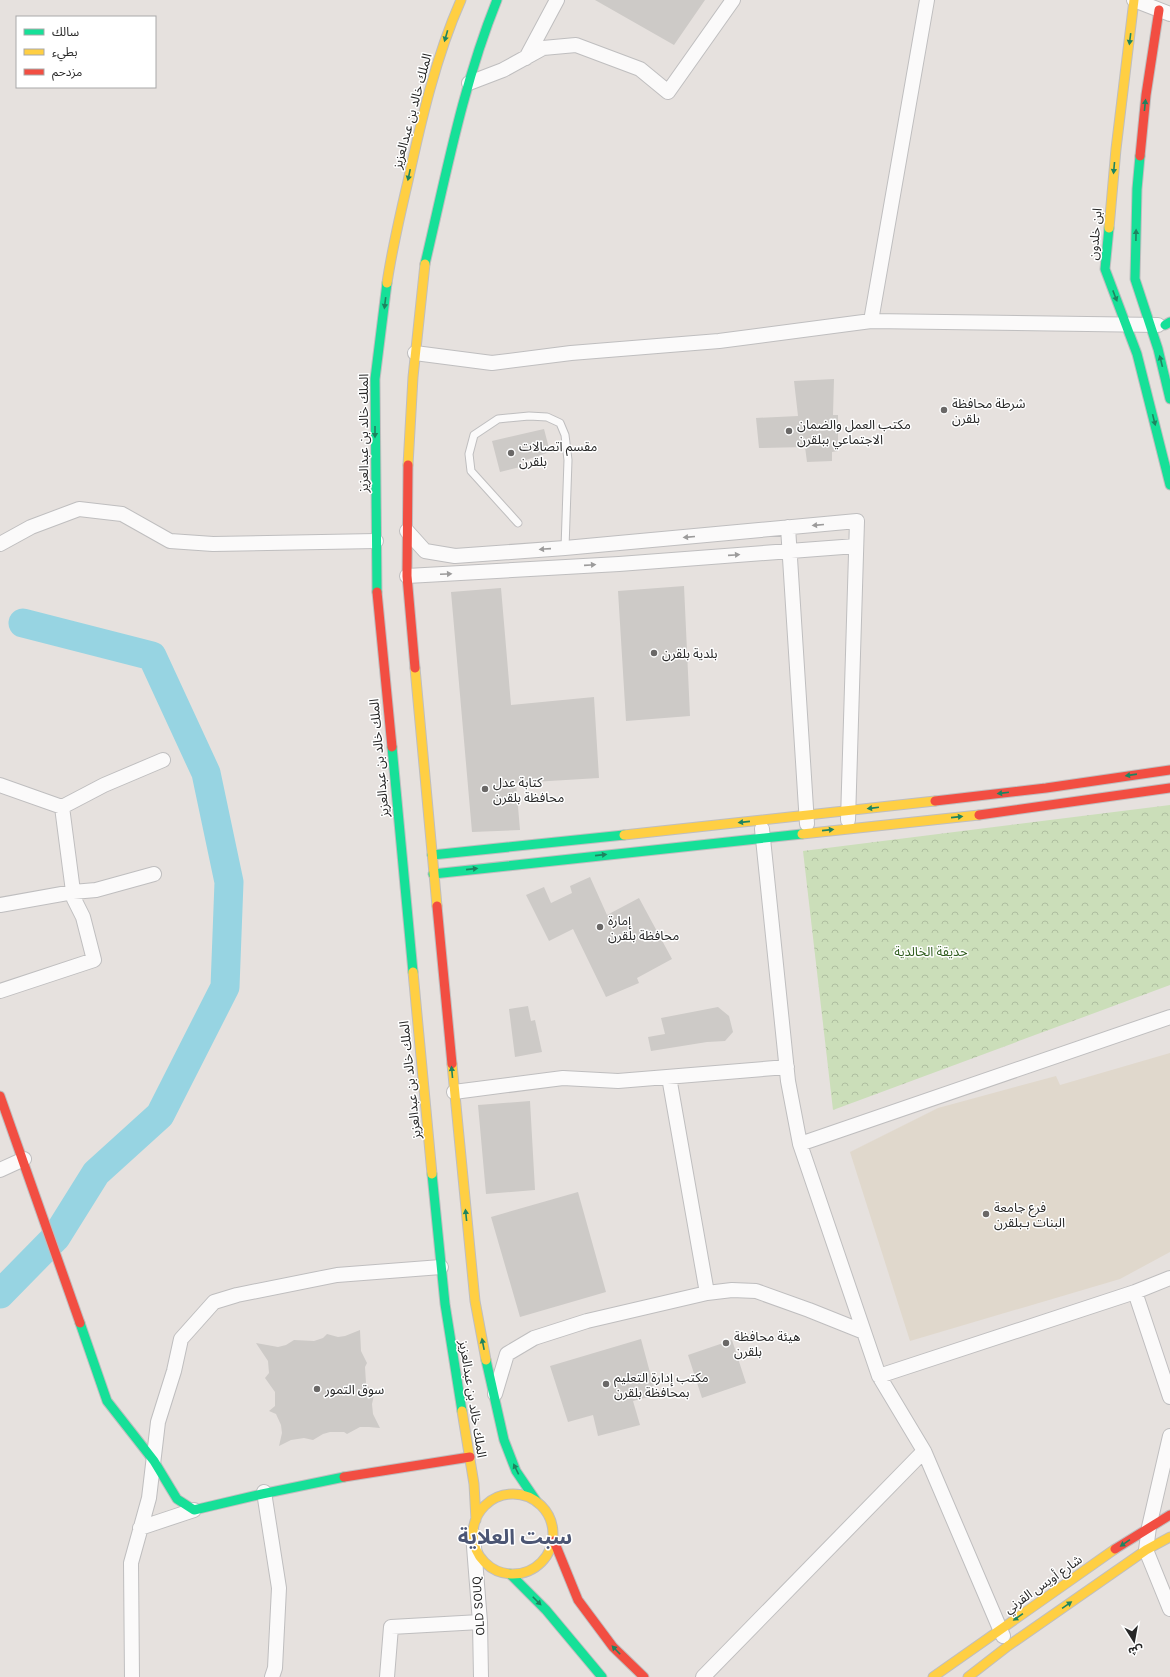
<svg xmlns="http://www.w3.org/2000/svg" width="1170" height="1677" font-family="Karla,'Noto Sans Arabic',sans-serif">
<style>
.education{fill:#e0d8cc}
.forest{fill:url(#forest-crowns)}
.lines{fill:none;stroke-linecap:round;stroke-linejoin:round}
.river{stroke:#97d4e2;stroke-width:29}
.building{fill:#cdcac7}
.lane-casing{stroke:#bfbebf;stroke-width:9}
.street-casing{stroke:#bfbebf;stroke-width:16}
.fast-casing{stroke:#bfbebf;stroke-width:11}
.slow-casing{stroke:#bfbebf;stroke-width:11}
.jam-casing{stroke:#bfbebf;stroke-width:11}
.lane{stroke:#fbfafa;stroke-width:7}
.street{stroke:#fbfafa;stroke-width:14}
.fast{stroke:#16e098;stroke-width:9}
.slow{stroke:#ffcf43;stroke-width:9}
.jam{stroke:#f24e42;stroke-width:9}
.oneway{fill:#1e8460}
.oneway2{fill:#9c9b9b}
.poi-dot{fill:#6a6867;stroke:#fff;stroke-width:1.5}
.labels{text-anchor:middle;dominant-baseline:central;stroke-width:3;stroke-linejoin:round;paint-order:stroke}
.street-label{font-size:13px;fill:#272727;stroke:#fff}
.poi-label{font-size:13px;fill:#272727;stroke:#fff;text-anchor:start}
.park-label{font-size:13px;fill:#305d1f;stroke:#fff}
.town-label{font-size:21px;font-weight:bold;fill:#4c5674;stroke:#fff}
</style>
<defs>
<pattern id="forest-crowns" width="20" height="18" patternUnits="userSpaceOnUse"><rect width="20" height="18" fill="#cbdeb9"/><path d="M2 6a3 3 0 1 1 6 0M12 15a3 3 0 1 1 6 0" fill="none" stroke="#aebe9f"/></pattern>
</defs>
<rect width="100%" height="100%" fill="#e6e1de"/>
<path class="education" d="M1170,1053V1252L1120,1279L910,1341L850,1152L938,1108L1056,1076L1060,1085Z"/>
<path class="forest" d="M1170,805V985L833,1110L803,851Z"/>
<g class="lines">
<path class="river" d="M0,1294L56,1237L96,1173L160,1115L225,987L229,882L206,773L152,656L23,623"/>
</g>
<path class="building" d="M595,0H705L674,45Z
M834,379L833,415H838V451L832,452V461L807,462L805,447L759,448L756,418L798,416L794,381Z
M544,429L550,452L520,462V467L500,472L492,441Z
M684,586L690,716L626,721L618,591Z
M501,588L511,705L594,697L599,778L516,783L520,830L472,832L451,592Z
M590,877L607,915L639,898L672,959L637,978L639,983L606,997L573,929L549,941L526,895L544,887L551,903L572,893L570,886Z
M528,1006L531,1021L535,1020L542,1052L515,1057L509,1009Z
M718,1007L729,1016L733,1032L725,1041L707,1042L651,1051L648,1037L665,1034L661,1018Z
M530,1101L535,1190L486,1194L478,1105Z
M578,1192L606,1292L520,1317L491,1217Z
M360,1330L361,1351L367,1363L365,1367L366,1383L374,1395L372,1404L373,1414L380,1428L369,1427H360L347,1434L344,1432H330L323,1434L313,1440L304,1438L291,1440L279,1446L282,1433L281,1425L276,1414L269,1411L275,1406V1392L265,1378L269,1373L268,1361L256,1343L278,1347L286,1345L294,1340L314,1341L323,1338L327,1334L338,1337L345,1336Z
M641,1339L656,1395L633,1401L640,1425L598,1436L593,1415L568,1422L550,1366Z
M732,1340L746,1383L702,1398L688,1355Z"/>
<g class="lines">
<g class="lane-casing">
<path id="lane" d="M518,523L471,471L469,454L474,435L498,419L529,416L547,417L560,423L565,435L568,460L565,548"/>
</g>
<g class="street-casing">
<path id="street" d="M1134,0L1170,14
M526,58L557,0
M469,83L503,70L543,48L576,45L640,69L668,92L733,0
M871,321L927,0
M415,353L492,363L571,353L719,341L871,321L1158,325
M788,527L807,824
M407,531L425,551L455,556L565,548L857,521L848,820
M0,544L31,527L79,509L122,514L170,541L213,544L376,541
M407,576L619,564L856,546
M0,785L62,807L74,899L83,917L94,960L0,991
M62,807L104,785L163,760
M762,829L788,1081L800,1144L879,1376L924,1451L1003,1636
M0,905L73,892L96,890L154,874
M669,1077L707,1293
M454,1092L563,1078L618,1081L787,1067
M800,1144L1170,1017
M0,1170L24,1159
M1135,1292L1170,1397
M879,1376L1135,1292L1170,1278
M495,1394L507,1354L534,1338L587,1321L707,1293L732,1290L756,1291L809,1310L864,1332
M1170,1436L1149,1527L1146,1550L1170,1609
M264,1492L279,1588L275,1668L272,1677
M140,1528L194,1510
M473,1534L480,1622L481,1677
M132,1677L131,1563L149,1498L158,1422L174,1371L181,1339L214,1302L237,1295L337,1275L441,1267
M387,1677L391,1627L480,1622
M703,1677L924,1451"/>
</g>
<g class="fast-casing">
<path id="fast" d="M1140,156L1137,189L1135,279L1158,349L1170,399
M1109,228L1105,269L1137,354L1170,485
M425,264C446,175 463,84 497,0
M1165,325L1170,322
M377,592L375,379L387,283
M392,747L413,972
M432,855L624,835
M433,874L802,834
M432,1174L445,1304L462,1411
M80,1323L107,1401L154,1461L177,1499L194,1510L262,1494L344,1477
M486,1360L504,1440L516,1471L537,1502
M510,1574L546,1610L602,1677"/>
</g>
<g class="slow-casing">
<path id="slow" d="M1109,228L1116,149L1134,0
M387,283C392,249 400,215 408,181C421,121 436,56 461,0
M408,465L413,377L425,264
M415,668L437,906
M802,834L979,815
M624,835L935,801
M413,972L432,1174
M452,1064L475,1301L486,1360
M462,1411L474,1484L476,1520
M473 1534a40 40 0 1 1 80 0a40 40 0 1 1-80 0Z
M933,1677L1115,1549
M968,1677L1008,1646L1146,1550L1170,1537"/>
</g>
<g class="jam-casing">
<path id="jam" d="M1140,156L1146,95L1159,10
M408,465L407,576L415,668
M377,592L392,747
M935,801L1046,788L1170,770
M979,815L1170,788
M437,906L452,1064
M0,1096L80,1323
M344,1477L470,1457
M554,1541L578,1600L613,1647L644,1677
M1115,1549L1170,1515"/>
</g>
<use href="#lane" class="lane"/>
<use href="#street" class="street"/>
<use href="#fast" class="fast"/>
<use href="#slow" class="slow"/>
<use href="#jam" class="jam"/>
</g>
<defs><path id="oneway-solid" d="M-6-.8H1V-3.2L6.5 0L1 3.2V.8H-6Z"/></defs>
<g class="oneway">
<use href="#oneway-solid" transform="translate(446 36) rotate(106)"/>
<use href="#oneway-solid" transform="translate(1130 39) rotate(97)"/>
<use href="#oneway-solid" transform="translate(1145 105) rotate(-84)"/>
<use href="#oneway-solid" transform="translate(1114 168) rotate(95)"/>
<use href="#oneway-solid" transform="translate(409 175) rotate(102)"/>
<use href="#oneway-solid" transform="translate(1136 235) rotate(-89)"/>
<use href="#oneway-solid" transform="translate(1115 296) rotate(69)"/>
<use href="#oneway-solid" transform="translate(385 303) rotate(97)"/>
<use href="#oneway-solid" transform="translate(1161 361) rotate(-104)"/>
<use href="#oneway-solid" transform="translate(1154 420) rotate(76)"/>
<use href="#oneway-solid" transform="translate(375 432) rotate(90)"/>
<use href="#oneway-solid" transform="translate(1131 775) rotate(172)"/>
<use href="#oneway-solid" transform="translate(1003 793) rotate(173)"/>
<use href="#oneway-solid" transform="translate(873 808) rotate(173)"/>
<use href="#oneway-solid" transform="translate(957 817) rotate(-6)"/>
<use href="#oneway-solid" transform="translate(744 822) rotate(174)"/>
<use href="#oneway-solid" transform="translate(828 830) rotate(-6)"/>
<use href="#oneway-solid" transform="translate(601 855) rotate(-6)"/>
<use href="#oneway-solid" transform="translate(472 869) rotate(-6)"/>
<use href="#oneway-solid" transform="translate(452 1072) rotate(-95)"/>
<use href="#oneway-solid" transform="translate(466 1215) rotate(-96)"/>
<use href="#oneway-solid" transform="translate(483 1344) rotate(-101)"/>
<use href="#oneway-solid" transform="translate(516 1469) rotate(-116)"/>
<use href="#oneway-solid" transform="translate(1125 1543) rotate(146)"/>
<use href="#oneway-solid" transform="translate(537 1601) rotate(45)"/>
<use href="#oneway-solid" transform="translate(1067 1605) rotate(-35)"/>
<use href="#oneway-solid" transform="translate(1018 1617) rotate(145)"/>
<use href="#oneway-solid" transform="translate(616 1650) rotate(-134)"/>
</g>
<g class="oneway2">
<use href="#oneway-solid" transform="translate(818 525) rotate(175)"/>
<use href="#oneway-solid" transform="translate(689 537) rotate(175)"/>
<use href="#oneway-solid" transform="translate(545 549) rotate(176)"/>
<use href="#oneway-solid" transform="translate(734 555) rotate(-4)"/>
<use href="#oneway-solid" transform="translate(590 565) rotate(-4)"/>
<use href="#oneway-solid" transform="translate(446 574) rotate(-3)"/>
</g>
<g class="poi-dot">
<circle cx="944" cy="410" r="4"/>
<circle cx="789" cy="431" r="4"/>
<circle cx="511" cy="453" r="4"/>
<circle cx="654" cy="653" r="4"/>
<circle cx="485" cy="789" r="4"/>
<circle cx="600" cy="927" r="4"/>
<circle cx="986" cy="1214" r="4"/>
<circle cx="726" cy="1343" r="4"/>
<circle cx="606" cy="1384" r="4"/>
<circle cx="317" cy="1389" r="4"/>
</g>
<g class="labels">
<g class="street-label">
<text transform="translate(412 111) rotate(-75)">الملك خالد بن عبدالعزيز</text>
<text transform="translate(1095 234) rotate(-85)">ابن خلدون</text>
<text transform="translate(363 433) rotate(-90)">الملك خالد بن عبدالعزيز</text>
<text transform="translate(379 758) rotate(-95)">الملك خالد بن عبدالعزيز</text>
<text transform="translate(410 1080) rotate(-96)">الملك خالد بن عبدالعزيز</text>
<text transform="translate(473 1399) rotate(81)">الملك خالد بن عبدالعزيز</text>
<text transform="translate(1043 1584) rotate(-35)">شارع أويس القرني</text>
<text transform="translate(478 1606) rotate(-94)">OLD SOUQ</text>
</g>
<g class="poi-label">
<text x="952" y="403">شرطة محافظة<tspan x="952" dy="15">بلقرن</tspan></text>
<text x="797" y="424">مكتب العمل والضمان<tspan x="797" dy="15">الاجتماعي ببلقرن</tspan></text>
<text x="519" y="446">مقسم اتصالات<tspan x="519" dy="15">بلقرن</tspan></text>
<text x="662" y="653">بلدية بلقرن</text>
<text x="493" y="782">كتابة عدل<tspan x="493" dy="15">محافظة بلقرن</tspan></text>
<text x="608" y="920">إمارة<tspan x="608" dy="15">محافظة بلقرن</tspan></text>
<text x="994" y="1207">فرع جامعة<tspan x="994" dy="15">البنات بـبلقرن</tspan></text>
<text x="734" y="1336">هيئة محافظة<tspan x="734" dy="15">بلقرن</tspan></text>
<text x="614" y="1377">مكتب إدارة التعليم<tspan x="614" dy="15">بمحافظة بلقرن</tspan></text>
<text x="325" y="1389">سوق التمور</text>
</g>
<g class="park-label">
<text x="931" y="951">حديقة الخالدية</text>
</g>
<g class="town-label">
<text x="515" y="1537">سبت العلاية</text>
</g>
</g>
<rect x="16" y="16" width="140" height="72" fill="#ffffff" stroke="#a9a9a9"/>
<rect x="24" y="29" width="20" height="6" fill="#16e098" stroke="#a9a9a9"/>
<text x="52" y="36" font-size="12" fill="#272727">سالك</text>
<rect x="24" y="49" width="20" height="6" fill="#ffcf43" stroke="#a9a9a9"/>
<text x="52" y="56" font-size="12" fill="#272727">بطيء</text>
<rect x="24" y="69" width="20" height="6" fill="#f24e42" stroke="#a9a9a9"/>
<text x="52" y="76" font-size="12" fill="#272727">مزدحم</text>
<g transform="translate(1134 1641) rotate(169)" stroke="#ffffff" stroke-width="3" paint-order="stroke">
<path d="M0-3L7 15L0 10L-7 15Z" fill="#272727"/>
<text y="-6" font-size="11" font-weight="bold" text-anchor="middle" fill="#272727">ش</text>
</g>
</svg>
